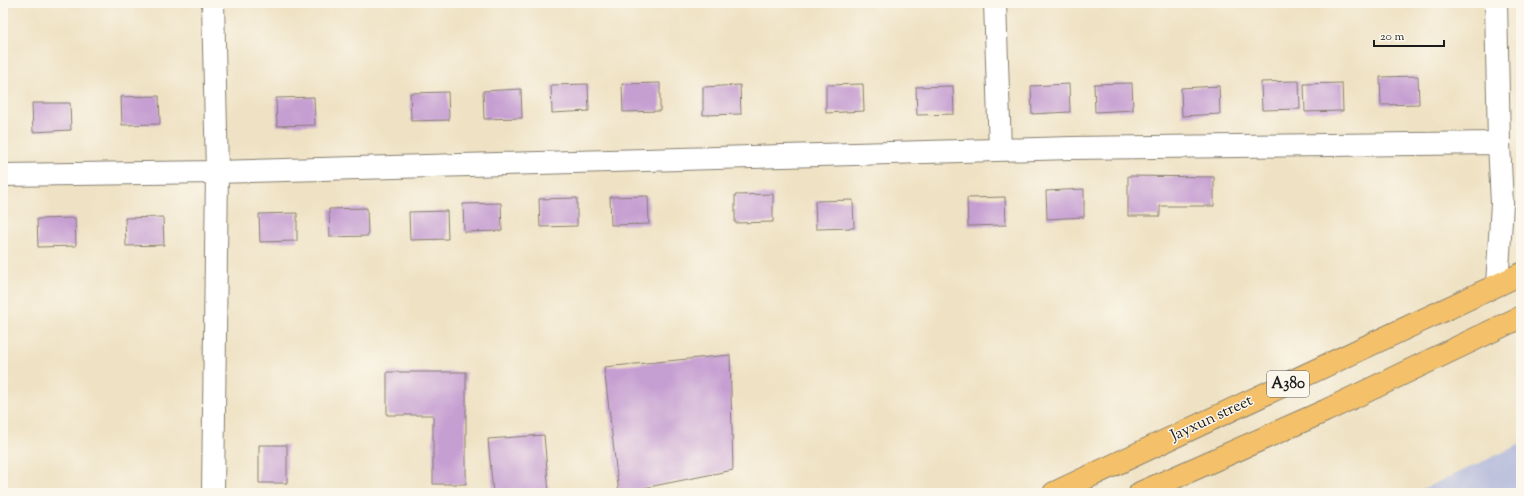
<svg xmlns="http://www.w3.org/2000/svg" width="1524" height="496" font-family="'Sorts Mill Goudy',serif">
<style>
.industrial{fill:#bec2dd}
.building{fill:#c69fd2}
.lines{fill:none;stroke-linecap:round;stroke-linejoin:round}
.street-casing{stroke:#867f70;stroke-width:24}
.highway-casing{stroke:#867f70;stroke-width:24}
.street{stroke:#fff;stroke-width:22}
.highway{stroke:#f4c16a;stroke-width:22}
.labels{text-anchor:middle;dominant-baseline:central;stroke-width:3;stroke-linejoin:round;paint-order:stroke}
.shield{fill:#fbf7ec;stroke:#5f5e5a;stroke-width:1}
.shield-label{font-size:15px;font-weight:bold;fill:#1c1c1c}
.street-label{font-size:16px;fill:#1c1c1c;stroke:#fbf7ec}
</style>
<rect width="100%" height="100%" fill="#fbf7ec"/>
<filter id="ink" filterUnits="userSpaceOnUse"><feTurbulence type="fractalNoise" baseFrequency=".025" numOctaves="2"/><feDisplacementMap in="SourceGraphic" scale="8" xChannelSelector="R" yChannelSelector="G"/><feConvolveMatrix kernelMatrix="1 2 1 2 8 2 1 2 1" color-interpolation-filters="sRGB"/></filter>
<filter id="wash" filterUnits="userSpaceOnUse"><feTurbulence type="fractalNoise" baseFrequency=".012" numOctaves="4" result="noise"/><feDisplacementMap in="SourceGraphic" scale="16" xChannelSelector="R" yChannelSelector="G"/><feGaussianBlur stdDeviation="0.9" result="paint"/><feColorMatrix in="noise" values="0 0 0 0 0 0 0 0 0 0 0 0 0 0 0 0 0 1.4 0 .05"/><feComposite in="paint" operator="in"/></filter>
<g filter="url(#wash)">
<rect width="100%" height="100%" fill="#efe2c4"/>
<path class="industrial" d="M1521,444V493H1414Z"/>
<g id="blocks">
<path class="building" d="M1418,76L1419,104L1381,105L1380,77Z
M1299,81L1300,109L1262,110L1261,82Z
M660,83V111L623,112L622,84Z
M1132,83L1133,110L1095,112L1094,84Z
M1342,83L1343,111L1305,112L1304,84Z
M588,84L589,111L552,113L551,85Z
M863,84L864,111L826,113V85Z
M1069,84L1070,112L1032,114L1031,86Z
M740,85L741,114L703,115V87Z
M953,86L954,114L917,115L916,87Z
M1219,86L1220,114L1182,116L1181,88Z
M521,89L522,118L484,119L483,91Z
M448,92L449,120L411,121L410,93Z
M159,96L160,124L122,125L121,97Z
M314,97L315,125L277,126L276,98Z
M32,103H70L71,130L33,132Z
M1128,176L1214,177V206H1160V216H1128Z
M1084,189V217L1047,219L1046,191Z
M773,194V222L735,223V195Z
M648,196L649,224L611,225L610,197Z
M1005,197L1006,225L968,226L967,198Z
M577,198V226L540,227L539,199Z
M853,200L854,228L816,229L815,201Z
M501,203L502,231L464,232L463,204Z
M367,208L368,236L330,237L329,209Z
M447,211L448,239L410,240L409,212Z
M297,213V241L260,242L259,214Z
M163,217L164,245L126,246L125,218Z
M75,218L76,246L38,247L37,219Z
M730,355L733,470L619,493L604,367Z
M387,372H466V484H433V415H387Z
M544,435L549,493H493L488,439Z
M259,445H287V483H259Z"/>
</g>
</g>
<g filter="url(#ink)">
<use href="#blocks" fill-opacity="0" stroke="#867f70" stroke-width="1"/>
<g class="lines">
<g class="street-casing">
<path id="street" d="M995,3L1000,150
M1496,3L1499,143L1502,204L1497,285
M3,175L217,172L1071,148L1499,143
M213,493L217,172L213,3"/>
</g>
<g class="highway-casing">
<path id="highway" d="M1054,493L1521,274
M1140,493L1325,411L1521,317"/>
</g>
<use href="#street" class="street"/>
<use href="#highway" class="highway"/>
</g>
</g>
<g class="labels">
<rect class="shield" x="1267" y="371" width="42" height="26" rx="3"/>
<g class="shield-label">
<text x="1288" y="384">A380</text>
</g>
<g class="street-label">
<text transform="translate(1212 419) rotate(-25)">Jayxun street</text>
</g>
</g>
<rect width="1524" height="496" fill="none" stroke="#fbf7ec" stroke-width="16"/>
<path d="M1374 40v6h70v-6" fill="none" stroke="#1c1c1c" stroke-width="2"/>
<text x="1380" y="40" font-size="12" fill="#1c1c1c" stroke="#fbf7ec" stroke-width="3" paint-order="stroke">20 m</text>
</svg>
